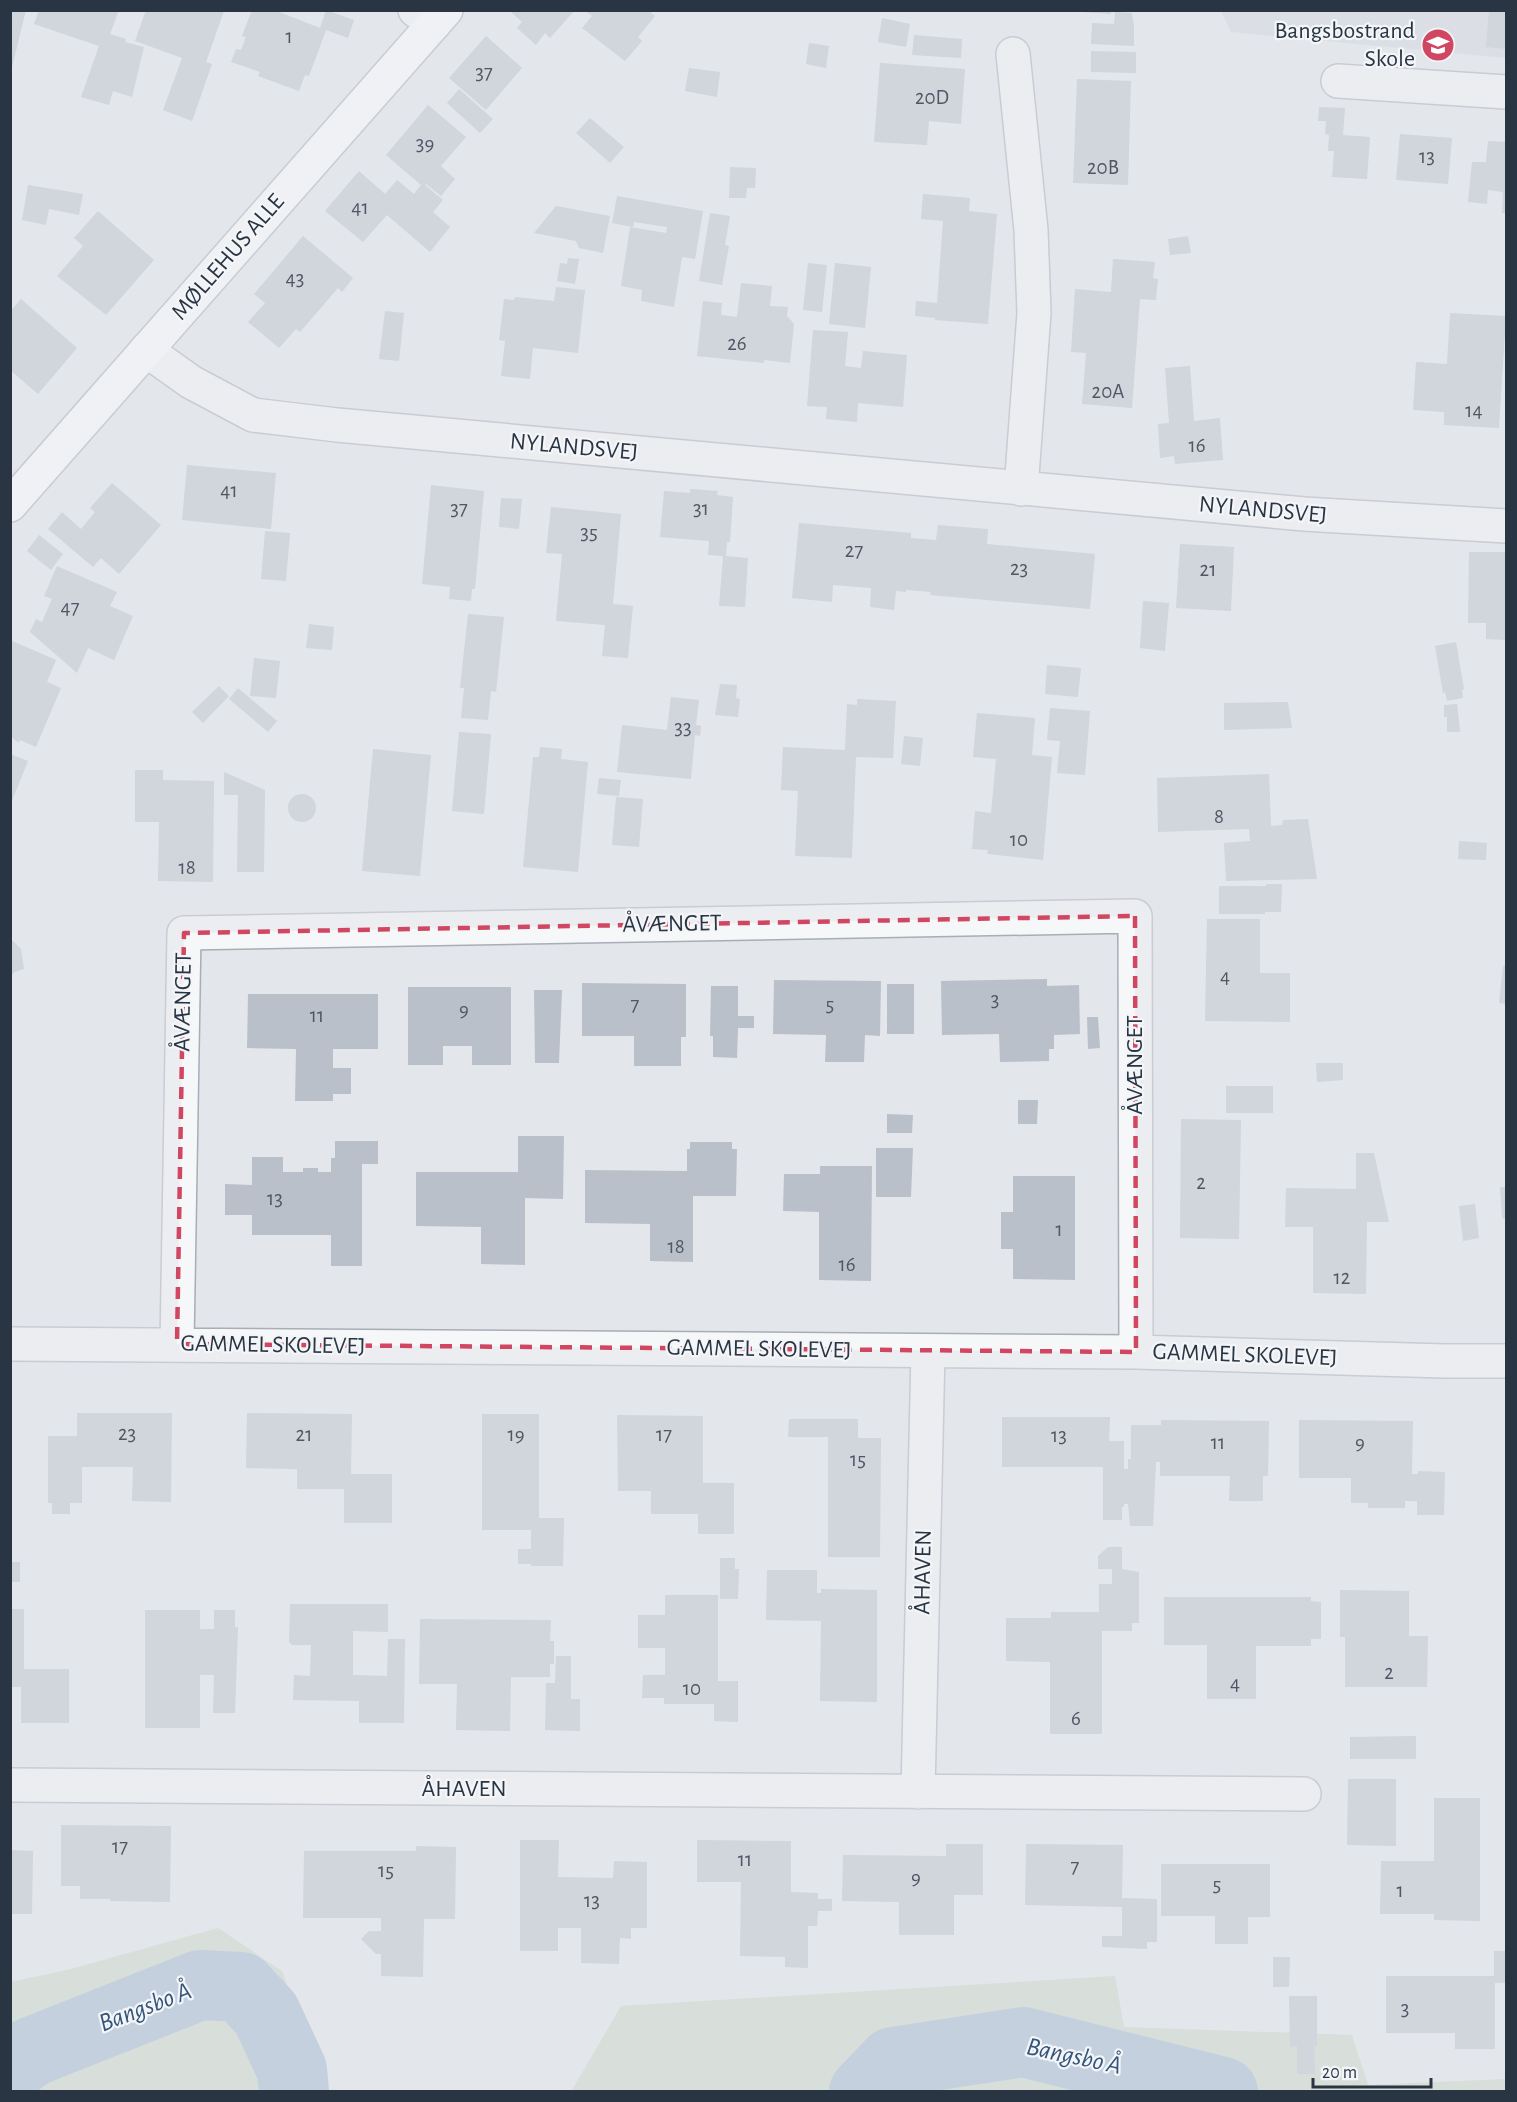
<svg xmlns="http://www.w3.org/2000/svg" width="1517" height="2102" font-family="'Alegreya Sans',sans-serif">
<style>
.built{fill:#d1d6dd}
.green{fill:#c9d5c4}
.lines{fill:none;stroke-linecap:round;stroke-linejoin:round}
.river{stroke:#9db6cc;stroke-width:70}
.building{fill:#bac0c9}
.street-casing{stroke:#a8adb6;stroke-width:36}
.secondary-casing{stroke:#a8adb6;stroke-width:36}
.street{stroke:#f6f7f9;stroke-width:33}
.secondary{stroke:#fff;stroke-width:33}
.marked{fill:none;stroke:#d14661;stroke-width:4.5;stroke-dasharray:12 8;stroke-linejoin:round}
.labels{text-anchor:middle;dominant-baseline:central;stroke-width:4.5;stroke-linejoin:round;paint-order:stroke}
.number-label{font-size:21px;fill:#4e5865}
.poi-label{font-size:24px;fill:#2a3544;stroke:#f3f5f8;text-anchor:end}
.street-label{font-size:24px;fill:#2a3544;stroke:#f3f5f8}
.water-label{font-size:26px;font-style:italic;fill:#335579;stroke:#f3f5f8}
</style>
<rect width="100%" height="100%" fill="#e3e6eb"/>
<path class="built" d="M1221,11H1506V58L1231,32Z"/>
<path class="green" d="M218,1928L282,1971L327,2091H11V1982L71,1969Z
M1115,1976L1124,2027L1352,2035L1368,2085L1506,2079V2092H571L621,2006Z"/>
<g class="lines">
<path class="river" d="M10,2068L31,2052L200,1985L241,1987L266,2014L292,2070L294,2092
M864,2092L893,2062L1023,2042L1223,2092"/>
</g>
<path class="building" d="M10,10H26L11,71H10Z
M39,10H119L110,34L126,39L125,42L144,47L132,97L113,91L109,105L81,97L99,46L34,24Z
M146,10L224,11L206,62L212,64L192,121L163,110L182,58L135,41Z
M252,10H274L320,28L326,10L354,20L348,38L326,30L309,76L305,75L299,91L258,76L260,72L231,62L236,49L241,50L246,37L242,36Z
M509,10H575L550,38L545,33L536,45L517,28L522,22Z
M584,10H648L655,16L638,37L642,41L625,61L582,28L592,16Z
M1082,10H1111V14L1082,12Z
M1489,10H1506V49L1486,47Z
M1115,12L1132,13L1134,27V46L1091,44L1092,23L1114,24Z
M882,18L910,24L906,47L878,42Z
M914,35L962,39L961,58L912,55Z
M486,36L522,68L486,110L449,78Z
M809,43L829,46L826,68L806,64Z
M1091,51L1136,52V73L1091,72Z
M880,63L965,69L961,124L929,121L927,145L874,142Z
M689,68L720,72L717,97L685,91Z
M1077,79L1131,81L1128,185L1073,183Z
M459,89L493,119L480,133L447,103Z
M428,105L466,137L441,166L455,179L441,196L426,184L425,185L443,200L433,212L450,227L430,252L387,215L363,242L325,211L359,171L385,194L397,180L414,194L421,185L386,155Z
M1319,107L1345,108L1343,135L1370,137L1367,179L1332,177L1334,151H1328L1329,135L1325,134L1326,121H1318Z
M590,118L624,147L610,163L576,133Z
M1400,134L1452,138L1448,184L1396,180Z
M1488,141L1506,142V213H1502L1503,192L1488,190L1487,204L1468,202L1472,162H1486Z
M730,167L756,168L755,188H747L746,198H729Z
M28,185L83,194L79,215L49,209L46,225L22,220Z
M923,194L970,198L969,211L997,214L988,324L935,320V318L915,316L916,301L937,303L943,221L921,219Z
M617,196L703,211L695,259L682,257L674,307L641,301L642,290L621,286L630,227L666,233L667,227L634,222L633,227L612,223Z
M556,206L610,216L603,253L579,248L576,241L534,233Z
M98,211L154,260L106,315L57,276L83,246L74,238Z
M710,213L730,216L725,245L729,246L722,285L699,281Z
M303,236L353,278L342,292L338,288L300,332L296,329L279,348L248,322L265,303L254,294Z
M1188,236L1191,253L1170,255L1168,239Z
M568,258L579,259L575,284L557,281L560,263L567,264Z
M1113,259L1155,262L1153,278L1158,279L1156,300L1140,299L1132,408L1082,404L1086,353L1071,352L1075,289L1111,292Z
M808,263L827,265L822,312L803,310Z
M835,263L871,267L865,328L829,324Z
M741,283L772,286L770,306L788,307L787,316L794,324L790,363L764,360V363L697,356L703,301L722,303L721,315L737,317Z
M556,287L585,290L578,353L533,348L530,379L501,376L505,341L499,340L504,299L514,300L515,297L554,301Z
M21,299L77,348L38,394L10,370V349L13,347L10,345V312Z
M385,311L404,313L399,361L379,359Z
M1450,313L1506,316L1499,428L1444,425V412L1413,410L1416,362L1447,364Z
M813,330L848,332L845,366L861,368L863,351L907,355L903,407L858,403L857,422L826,419L827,407L807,406Z
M1190,366L1194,421L1220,418L1223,460L1175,464L1174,456L1160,458L1158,424L1169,423L1165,368Z
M187,465L276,473L271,529L182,520Z
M112,483L161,525L119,574L101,558L93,567L48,529L62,512L81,529L95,512L90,508Z
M431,485L484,491L475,589H472L471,601L449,599L450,587L422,584Z
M690,489L718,491L717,495L733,497L730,542H727L726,556L748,558L745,607L719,606L723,556L708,555L709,541L660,537L664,491L690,493Z
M501,498L522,499L519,529L499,527Z
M551,507L621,514L613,604L633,606L628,658L602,656L605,625L556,621L562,554L546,553Z
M799,523L911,533V538L936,540L938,525L988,529L987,544L1095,554L1090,609L930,595L931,592L906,590V592L896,591L894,610L870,607L871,588L833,585L832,602L792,598Z
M265,531L290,533L286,581L261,579Z
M39,535L63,554L51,570L27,551Z
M1180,544L1234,547L1231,611L1176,608Z
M1469,552H1506V640L1486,639V623H1468Z
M57,566L117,592L110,606L133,616L114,660L88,648L77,673L30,632L36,619L42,622L52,599L44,596Z
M1143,601L1169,603L1165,651L1140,648Z
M468,614L504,617L496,692L491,691L488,720L461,718L464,688H460Z
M309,624L334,627L332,650L306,648Z
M10,640L56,660L47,682L61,688L36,747L20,740L19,743L10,736Z
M1456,642L1464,689L1462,690L1463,698L1447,701L1445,692L1443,693L1435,646Z
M254,658L280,661L276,698L250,696Z
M1047,665L1081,668L1078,697L1045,694Z
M720,684L737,685L736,698L740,699L738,717L715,715Z
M219,686L229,696L203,723L192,712Z
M238,688L277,721L268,732L229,699Z
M671,697L699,700L696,725L701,726L700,736L695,735L691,779L617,772L622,725L667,730Z
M857,699L896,701L893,758L856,757L852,858L795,856L798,791L781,790L783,747L845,750L847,704L857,705Z
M1288,702L1292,728L1224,730V703Z
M1457,704L1460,732H1447V717H1444V705Z
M1050,708L1090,711L1085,775L1057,773L1060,741L1047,740Z
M977,713L1035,718L1032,755L1052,757L1043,860L987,854L988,850L972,849L975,811L991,813L996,759L973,757Z
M459,732L491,734L484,814L452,811Z
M904,736L923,738L920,766L901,764Z
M540,747L562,749L561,759L588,762L578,872L523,867L533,757H539Z
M373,749L431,755L420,876L362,871Z
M10,754L28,761L11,803H10Z
M135,770H163V780L214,781L213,882L158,881L159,822H135Z
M224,772L265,790L264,872H237L238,795H224Z
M1269,774L1271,826L1282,825L1283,820L1308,819L1317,879L1226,881L1224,843L1250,841L1249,829L1158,832L1157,778Z
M599,778L621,780L619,796L597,794Z
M288 808a14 14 0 1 1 28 0a14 14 0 1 1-28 0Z
M616,797L643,799L639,847L612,845Z
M1459,841L1487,843L1486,860L1458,859Z
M1266,884H1282L1281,912H1265V914H1219V886H1266Z
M1207,919H1260V973H1290V1022L1205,1021Z
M10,938L21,949L24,969L15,972L10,976Z
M1503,966H1506V1004L1499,1003Z
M1047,979V986L1079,985L1080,1034L1054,1035V1049H1049V1061L1000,1062L999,1034L942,1035L941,981Z
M774,980L881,981L880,1036L865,1035L864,1062H825L826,1035L773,1034Z
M582,983L686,984V1037H681V1066H634V1036H582Z
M887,984H914V1034H887Z
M711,986H738V1016H754V1028H738L737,1058L713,1057V1036H710Z
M408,987H511V1065H472V1046H443V1065H408Z
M534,990H562L559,1063H535Z
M248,994H378V1049H333V1068H351V1094H333V1101H295L296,1049L247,1048Z
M1087,1017H1098L1100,1048L1088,1049Z
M1316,1063H1343V1080L1317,1082Z
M1226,1086H1273V1113H1226Z
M1018,1100H1038L1037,1124H1018Z
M887,1114L913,1115L912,1133H887Z
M1181,1119L1241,1120L1239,1239L1180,1238Z
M518,1136H564L563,1199L525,1198V1265L481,1264V1227L416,1226V1172H518Z
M335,1141H378V1164H362V1266H331V1235H252V1215H225V1184L252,1185V1157H283V1172H303V1168H318V1172H331V1158H335Z
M690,1142H732V1149H737L736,1196H693V1262L650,1261V1224L585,1223V1170L687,1171V1149H690Z
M876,1148H913L911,1197H876Z
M1356,1153H1374L1389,1222H1367L1366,1294L1313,1293V1227H1285L1286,1188L1356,1189Z
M820,1166H872L871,1281L819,1280V1212L783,1211L784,1174H820Z
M1013,1176H1075V1280L1013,1279V1249H1001V1212H1013Z
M1500,1187H1506V1219L1502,1218Z
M1475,1204L1479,1238L1463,1241L1459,1206Z
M77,1413H172L171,1502L132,1501L133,1467H82V1503H70V1514H52V1503H48V1436H77Z
M247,1413L352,1414L351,1474H392V1523H344V1489H297V1469L246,1468Z
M482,1414H539V1518H564L563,1566H531V1564H518V1549H531V1530H482Z
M617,1415L703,1416V1483H734V1534H698V1514H651V1491H618Z
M1002,1417H1110L1109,1441H1124V1469H1128V1459H1131V1425H1161V1420L1269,1421L1268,1476H1263V1501H1229L1230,1476H1160V1462H1156L1153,1526H1130L1128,1504H1124V1507H1122V1520H1103V1467H1002Z
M789,1419H858V1438H881L880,1557H828V1437H788Z
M1299,1420L1413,1421L1412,1474H1418V1471L1445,1472L1444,1515H1417V1501H1405V1508H1368V1503H1351V1478H1299Z
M1108,1547H1122V1569L1139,1572V1623H1132V1631H1102V1734H1050V1662L1006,1661V1618H1051V1612H1099V1584H1112V1569H1098V1556Z
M720,1558H735V1569H739L738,1599H720Z
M10,1562H20V1582H10Z
M767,1570H817V1593H821V1589L877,1590V1702L820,1701L821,1621L766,1620Z
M1340,1590L1409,1591V1636H1428L1427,1687H1345V1637H1340Z
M665,1595H718V1681H738V1722L714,1721V1704H664V1698H642L643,1675H665V1648H638V1615H665Z
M1164,1597H1311V1601L1321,1602V1639H1311V1646H1256V1699H1207V1645H1164Z
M290,1604H388V1632L353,1631V1675L387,1676L388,1639H405L404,1723H359V1701L293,1700L294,1675L310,1676L311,1645H291V1643H289Z
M10,1609H24V1669H69V1723H21V1687H10Z
M145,1610H200V1629H214V1610H235V1627H238L235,1713H213L214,1675H200V1728H145Z
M420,1619L551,1620L550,1641H554V1664H550V1677H511L510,1731L456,1730L457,1684H419Z
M556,1656H571V1699H580V1731L545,1730L546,1683H555Z
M1416,1736V1759H1350V1737Z
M1348,1779H1396V1846L1347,1845Z
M1434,1798H1480V1921L1434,1920V1914H1380L1381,1861H1434Z
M61,1825L171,1826L170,1902L110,1901V1899H80V1886H61Z
M520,1840H559L558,1877L613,1878L614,1861L647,1862V1928H631V1939L620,1938L619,1964L581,1963V1928H558V1951H520Z
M697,1840L791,1841V1892L818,1893V1899H832V1911H818L817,1926H808V1968L785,1967V1957L740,1956L741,1882H697Z
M946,1844H983V1895H954V1935H899V1902L842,1901L843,1855L946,1856Z
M1026,1844L1123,1845L1122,1898L1157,1899V1942H1147V1949L1102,1947V1936H1122V1907L1025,1905Z
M416,1846L456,1847L455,1919H424L423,1977L381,1976V1954H376L361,1939L369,1931H381V1918H303L304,1851H416Z
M10,1850L33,1851L32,1914H10Z
M1161,1864H1270V1917H1248V1944H1215V1916H1161Z
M1494,1951H1506V1983H1495V2049H1455V2033H1386V1976H1494Z
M1273,1957H1290L1289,1987H1273Z
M1289,1996H1317V2046H1314L1315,2074H1297V2046L1290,2047Z"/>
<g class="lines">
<g class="street-casing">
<path id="street" d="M415,10L434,24
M1013,54L1031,230L1034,313L1021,489
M1338,81L1506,92
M146,350L191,382L253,415L337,425L1304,514L1506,526
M10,1344L1136,1352L1445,1361H1506
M177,1344L184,933L1135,916L1136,1352
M10,1785L1304,1794
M918,1792L928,1351"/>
</g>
<g class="secondary-casing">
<path id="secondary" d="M10,505L446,10"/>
</g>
<use href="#street" class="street"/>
<use href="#secondary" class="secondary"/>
</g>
<path d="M0 0H1517V2102H0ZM1135,916L1136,1352L177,1344L184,933Z" fill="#e3e6eb" fill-opacity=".55" fill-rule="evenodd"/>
<path class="marked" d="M1135,916L1136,1352L177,1344L184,933Z"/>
<defs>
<g id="school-disc" transform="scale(1.725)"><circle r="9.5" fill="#d14661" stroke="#f3f5f8"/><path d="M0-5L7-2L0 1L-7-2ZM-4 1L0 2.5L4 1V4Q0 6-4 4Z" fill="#fff"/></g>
</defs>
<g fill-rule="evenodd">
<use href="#school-disc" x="1438" y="45"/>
</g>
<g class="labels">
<g class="number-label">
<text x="289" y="36">1</text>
<text x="484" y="72">37</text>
<text x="932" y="97">20D</text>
<text x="425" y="143">39</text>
<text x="1427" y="156">13</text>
<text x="1103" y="167">20B</text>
<text x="360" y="207">41</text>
<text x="295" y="278">43</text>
<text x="737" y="343">26</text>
<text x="1108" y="391">20A</text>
<text x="1474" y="410">14</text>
<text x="1197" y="445">16</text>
<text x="229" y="490">41</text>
<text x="459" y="508">37</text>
<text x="701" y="508">31</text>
<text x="589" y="532">35</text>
<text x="854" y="550">27</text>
<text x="1019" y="568">23</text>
<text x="1208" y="569">21</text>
<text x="70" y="607">47</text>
<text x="683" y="727">33</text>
<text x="1219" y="816">8</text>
<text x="1019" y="839">10</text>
<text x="187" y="867">18</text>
<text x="1225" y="976">4</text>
<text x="995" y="999">3</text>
<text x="635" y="1004">7</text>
<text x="830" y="1004">5</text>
<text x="464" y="1009">9</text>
<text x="317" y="1015">11</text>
<text x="1201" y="1182">2</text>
<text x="275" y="1198">13</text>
<text x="1059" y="1229">1</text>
<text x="676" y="1246">18</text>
<text x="847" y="1264">16</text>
<text x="1342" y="1277">12</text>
<text x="127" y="1433">23</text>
<text x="304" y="1434">21</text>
<text x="516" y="1434">19</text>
<text x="664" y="1434">17</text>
<text x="1059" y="1435">13</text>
<text x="1218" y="1442">11</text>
<text x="1360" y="1442">9</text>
<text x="858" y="1459">15</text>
<text x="1389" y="1672">2</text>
<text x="1235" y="1683">4</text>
<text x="692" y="1688">10</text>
<text x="1076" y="1718">6</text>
<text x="120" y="1846">17</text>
<text x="745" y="1859">11</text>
<text x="1075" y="1866">7</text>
<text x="386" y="1870">15</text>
<text x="916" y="1877">9</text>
<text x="1217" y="1884">5</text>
<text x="1400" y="1890">1</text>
<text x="592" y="1900">13</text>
<text x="1405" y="2008">3</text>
</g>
<g class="poi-label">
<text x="1415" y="31">Bangsbostrand<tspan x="1415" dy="28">Skole</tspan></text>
</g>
<g class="street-label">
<text transform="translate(228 257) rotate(-49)">MØLLEHUS ALLE</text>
<text transform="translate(574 447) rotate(5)">NYLANDSVEJ</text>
<text transform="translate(1263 510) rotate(5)">NYLANDSVEJ</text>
<text transform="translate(672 924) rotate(-1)">ÅVÆNGET</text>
<text transform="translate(183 1002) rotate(-89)">ÅVÆNGET</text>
<text transform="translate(1135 1065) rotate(-90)">ÅVÆNGET</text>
<text transform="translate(273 1345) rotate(1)">GAMMEL SKOLEVEJ</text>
<text transform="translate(759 1349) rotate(1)">GAMMEL SKOLEVEJ</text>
<text transform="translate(1245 1355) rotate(2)">GAMMEL SKOLEVEJ</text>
<text transform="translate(923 1572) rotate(-89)">ÅHAVEN</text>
<text x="464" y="1789">ÅHAVEN</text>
</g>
<g class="water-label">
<text transform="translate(145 2007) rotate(-21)">Bangsbo Å</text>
<text transform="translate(1074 2056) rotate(12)">Bangsbo Å</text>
</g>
</g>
<rect width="1517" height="2102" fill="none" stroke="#2a3544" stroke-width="24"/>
<path d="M1313 2078v9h118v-9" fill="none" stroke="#2a3544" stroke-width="3"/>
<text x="1322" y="2078" font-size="18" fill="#2a3544" stroke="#f3f5f8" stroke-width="4.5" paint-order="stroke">20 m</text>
</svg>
